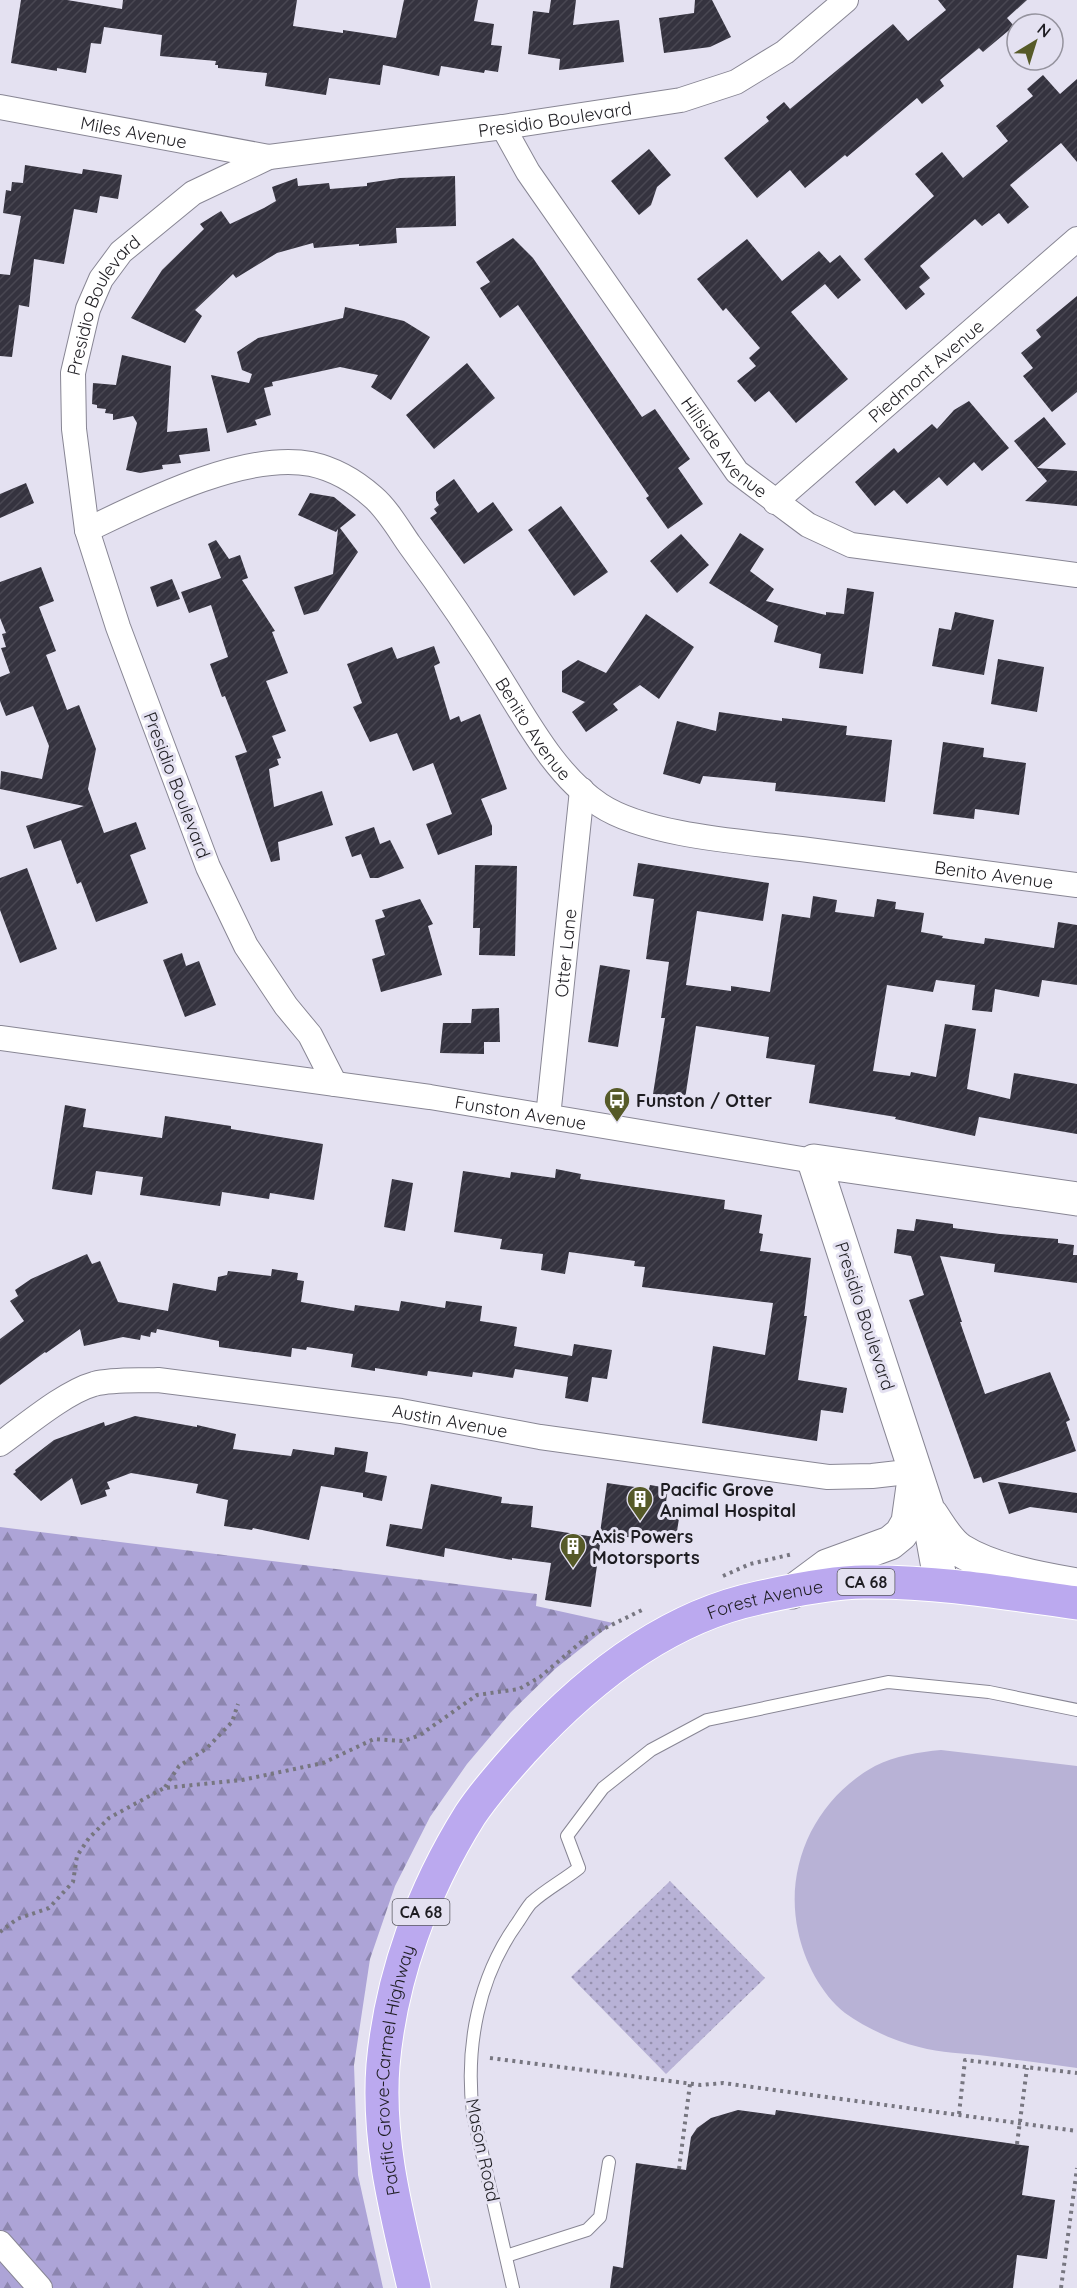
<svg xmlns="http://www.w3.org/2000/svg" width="1077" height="2288" font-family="Quicksand,sans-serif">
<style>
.grass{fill:#b8b2d6}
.forest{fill:url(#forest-firs)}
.park{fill:url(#park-dots)}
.building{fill:url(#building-hatch)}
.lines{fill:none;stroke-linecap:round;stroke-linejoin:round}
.lane-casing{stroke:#888694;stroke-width:14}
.street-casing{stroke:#888694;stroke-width:26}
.secondary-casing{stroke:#888694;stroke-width:35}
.primary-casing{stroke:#fff;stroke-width:35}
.path{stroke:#777680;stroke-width:4;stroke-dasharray:3 4.5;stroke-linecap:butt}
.lane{stroke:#fff;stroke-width:12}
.street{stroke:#fff;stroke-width:24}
.secondary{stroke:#fff;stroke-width:33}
.primary{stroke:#bba9ef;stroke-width:33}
.labels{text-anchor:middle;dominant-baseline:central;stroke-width:6;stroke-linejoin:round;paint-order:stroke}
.shield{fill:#e4e1f1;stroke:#595860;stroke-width:1.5}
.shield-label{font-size:16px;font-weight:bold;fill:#1e1d22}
.street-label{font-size:18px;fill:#1e1d22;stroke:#e4e1f1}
.poi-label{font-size:18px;font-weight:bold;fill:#1e1d22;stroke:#e4e1f1;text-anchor:start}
</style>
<defs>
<pattern id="forest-firs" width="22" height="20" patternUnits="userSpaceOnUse" patternTransform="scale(1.5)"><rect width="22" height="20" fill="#ada4d7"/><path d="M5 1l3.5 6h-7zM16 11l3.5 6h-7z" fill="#8c85ae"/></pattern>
<pattern id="park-dots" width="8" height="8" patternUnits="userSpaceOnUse" patternTransform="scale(1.5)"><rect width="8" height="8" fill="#b8b2d6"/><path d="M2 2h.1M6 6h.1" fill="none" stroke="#9590ad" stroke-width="1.8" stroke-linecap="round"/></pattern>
<pattern id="building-hatch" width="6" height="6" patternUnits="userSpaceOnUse" patternTransform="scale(1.5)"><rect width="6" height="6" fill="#35333f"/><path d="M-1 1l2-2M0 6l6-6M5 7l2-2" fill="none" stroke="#494752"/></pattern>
</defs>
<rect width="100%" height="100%" fill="#e4e1f1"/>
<path class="grass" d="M941,1750L1077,1766V2068C1047,2064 1017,2060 987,2056C965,2053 940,2053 919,2047C894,2041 866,2028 845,2013C821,1994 804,1961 798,1931C784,1866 815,1799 875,1766C895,1756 919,1752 941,1750Z"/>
<path class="forest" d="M0,1527L537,1594L536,1606L613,1623L555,1669L511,1712L467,1764L430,1817L395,1886L370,1959L354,2065L358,2175L383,2288H0Z"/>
<path class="park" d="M670,1881L765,1978L666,2074L571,1977Z"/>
<path class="building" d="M21,0H67L122,9L123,0H297L293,26L343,33V30L396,38L404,0H478L474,21L494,24L491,45L502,46L498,72L485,70L484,73L441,66L439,76L383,65L380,85L329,78L326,95L265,86L267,73L218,68V65H215L216,61L160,56L162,35L104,27L101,44L91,43L86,73L57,68V71L11,63Z
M551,0H576L573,25L619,20L624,62L559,70L560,59L528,54L533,11L549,13Z
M695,0H712L731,37L710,47L664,53L659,18L694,13Z
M938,0H1027L1007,18L1014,26L983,52L979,48L940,80L944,86L922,104L917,98L847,157L845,155L805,188L790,170L757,198L724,158L769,121L766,117L784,102L790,109L893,24L908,41L946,10Z
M1043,75L1060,94L1077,79V162L1061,143L1010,185L1029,207L1008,224L999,213L982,226L975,219L920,266L930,278L919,287L925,294L906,310L864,259L934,196L915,174L942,152L963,178L1008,141L996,126L1033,96L1027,89Z
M649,149L671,175L657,187L651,205L639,215L611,181Z
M25,165L82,174L83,169L122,175L118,199L100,196L97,213L74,209L64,264L34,259L29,307L19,305L12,357L0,356V274L10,275L21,216L3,213L6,190L11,191L12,182L23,183Z
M455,176L456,226L396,228L397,243L359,246V244L314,248L313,243L277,253L236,278L233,274L195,310L202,316L185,343L131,318L162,270L204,229L200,224L221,211L230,224L264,208L276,201L272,187L297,178L298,186L329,183L330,189L367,186V183L400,178Z
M513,238L533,258L642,417L655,409L690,459L678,468L703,504L668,529L646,498L649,496L518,305L500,318L480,288L490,282L476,262Z
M747,239L782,281L819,251L830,263L840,255L861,280L838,299L825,284L791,312L848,379L796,423L769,391L755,402L737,381L756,366L749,358L760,348L726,308L723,311L697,279Z
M1077,296V392L1052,412L1023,376L1033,368L1021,353L1041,337L1036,330Z
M345,307L404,321L430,337L391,400L371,387L378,375L340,367L272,382L273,386L264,388L271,415L255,420L257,425L227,433L211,375L249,383L252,374L242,370L237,352L258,338L343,318Z
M122,355L171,366L167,432L207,428L210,451L179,455L181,463L162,465L163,469L140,473L126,470L137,423L133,416L113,420V414L105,413L106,409L97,408V405L92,404L93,383L116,385Z
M467,363L495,398L434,449L406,415Z
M969,401L1009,448L982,471L974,462L947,486L939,477L907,504L894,490L875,506L855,482L894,448L898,453L932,424L937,429L954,410Z
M1044,417L1066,444L1037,468L1077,471V506L1025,501L1047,481L1014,441Z
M454,479L478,513L493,502L513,530L464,564L430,518L437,513L434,509L439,505L436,500V492Z
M26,483L34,503L0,518V494Z
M310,493L334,497L356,515L340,528L358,552L318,611L304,615L294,587L333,574L338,529L336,532L298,515Z
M561,506L608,572L574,596L528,530Z
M740,533L764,549L750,571L774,589L766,601L826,615V612L844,614L847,588L874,592L863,674L819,668L821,654L774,642L778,626L709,583Z
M681,534L709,565L677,593L650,561Z
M216,540L229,559L240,555L248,578L242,580L275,631L272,632L288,673L266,681L286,731L272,736L281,758L277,759L279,765L269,769L274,807L322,791L333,825L278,842L280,860L271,862L235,756L247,752L225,696L222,697L210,664L228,657L211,605L189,613L181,592L221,578L208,544Z
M41,567L54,601L39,607L56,651L46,655L67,710L79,705L96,749L88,789L104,833L136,822L146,849L130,855L148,903L96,922L81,882L77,884L61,840L34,849L26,826L84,806L0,789L1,771L42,779L49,746L33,706L6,716L0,701V677L10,673L1,648L6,647L2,634L6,633L0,618V582Z
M172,579L180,599L157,607L150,587Z
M955,612L994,620L984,675L932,666L939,628L951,630Z
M646,614L694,647L659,699L640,685L613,704L618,710L586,732L572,712L585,702L562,692V671L578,660L606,673Z
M434,646L440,663L434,666L450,720L459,716L461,722L480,714L507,789L481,799L492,826V835L438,855L426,824L452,814L433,763L413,771L397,733L370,742L353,707L362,703L347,664L392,647L397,659Z
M998,659L1044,667L1037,712L991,704Z
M719,712L782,721V718L847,726L846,735L892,740L885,802L775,791L776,783L703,776L700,784L663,774L677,721L716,731Z
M943,742L984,748L983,757L1026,763L1019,815L975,809L974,819L933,814Z
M374,827L380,844L390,840L404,868L378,878H370L361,854L352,857L345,837Z
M638,863L769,883L763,921L697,911L686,985L731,991V986L770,992L782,914L810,918L813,896L837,900L835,912L874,917L877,899L896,902L895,909L924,913L921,932L943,936L942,938L984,944L985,938L1054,948L1058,922L1077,925V985L1042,980L1039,997L995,989L992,1012L972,1010L975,985L936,980L933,992L887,985L873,1071L910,1076L911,1072L936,1077L945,1024L976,1029L967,1089L1010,1099L1014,1073L1077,1084V1134L979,1117L975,1136L895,1119L896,1117L809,1103L815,1065L766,1058L769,1037L696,1026L685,1099L653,1094L665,1018H661L669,962L646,959L654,899L633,896Z
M475,865L517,866L515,956L479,955L480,928H473Z
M27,868L57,949L20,963L0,910V878Z
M420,899L433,924L428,926L442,975L381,992L372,959L385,955L375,920L385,917L382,910Z
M182,953L186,966L199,961L216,1005L185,1017L163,960Z
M600,965L630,970L618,1047L588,1042Z
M499,1008L500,1042H484V1054L440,1053L443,1023H471L472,1009Z
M65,1105L86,1109L83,1127L162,1138L165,1116L231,1126V1129L323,1144L314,1200L270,1193L269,1199L222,1192L220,1206L140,1195L143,1177L96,1171L92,1195L52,1189Z
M556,1169L581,1174L580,1179L725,1200L724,1209L762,1215L759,1233L763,1234L760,1251L811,1258L804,1316H807L798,1380L847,1388L843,1413L821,1410L817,1441L702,1423L713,1346L765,1355L773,1303L642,1287L645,1267L634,1266L635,1261L569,1252L565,1274L541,1270L543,1254L500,1249L502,1239L454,1232L463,1171L510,1178L511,1172L555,1178Z
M392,1179L413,1183L405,1231L384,1227Z
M916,1219L953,1224V1228L1000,1234L1058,1239V1243L1074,1245L1073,1255H1077V1283L994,1272L995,1264L940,1256L962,1322H960L985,1394L1050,1372L1070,1420L1066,1422L1076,1451L983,1483L981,1477L974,1479L909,1300L924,1295L911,1256L894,1253L897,1229L914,1231Z
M87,1254L92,1264L100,1261L118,1302L168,1311L173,1283L216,1291L218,1277L227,1275L228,1271L271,1276L272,1269L298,1273L297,1280L304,1281L301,1302L354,1311L355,1305L399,1311L401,1301L445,1308L446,1301L482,1306L480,1321L517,1327L514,1346L572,1356L574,1344L612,1350L607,1379L592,1377L588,1402L565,1398L568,1377L515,1369L513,1378L473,1372L472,1377L428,1371L427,1376L375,1368V1371L351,1367L353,1354L307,1347L306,1350L292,1348L291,1357L219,1347V1341L157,1329L156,1333L151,1332L150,1337L141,1335L140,1340L123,1337L84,1346L80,1329L46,1353L45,1352L0,1385V1339L24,1321L10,1301L18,1296L15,1290L31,1279Z
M135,1416L197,1427V1425L236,1434L233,1449L291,1456L293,1449L334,1455L335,1447L368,1452L365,1472L387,1476L382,1501L363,1497V1493L321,1486L309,1540L253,1528L252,1530L224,1526L228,1500L196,1493L198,1484L131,1473L107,1482L110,1489L105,1490L107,1496L81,1505L72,1478L41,1501L13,1474L16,1472L15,1470L54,1440L104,1422L105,1426Z
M998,1482L1077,1493V1513L1030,1507L1009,1514Z
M607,1483L649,1489L650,1485L668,1488L665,1509L680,1512L675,1544L600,1533Z
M431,1484L502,1497L501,1503L533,1506L531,1527L601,1538L591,1607L545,1600L551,1563L512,1558V1560L445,1548L444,1557L386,1546L390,1524L422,1529Z
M738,2110L775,2115L776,2110L1029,2146L1022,2195L1055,2200L1047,2259L1017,2255L1013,2288H610L613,2266L623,2268L636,2163L686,2170L691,2137L697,2128L711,2118Z"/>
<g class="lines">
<g class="lane-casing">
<path id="lane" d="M506,2256L587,2230L600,2217L609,2162
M513,2288L473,2114C465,2047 478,1977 518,1922C522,1916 526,1909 531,1903C545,1890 564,1880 579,1868L567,1836L603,1788L651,1750L707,1720L888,1682L989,1692L1077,1710"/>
</g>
<g class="street-casing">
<g id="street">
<path id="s1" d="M0,107L269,157"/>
<path id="s2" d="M503,127L528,172L737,472L808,525L851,545L1077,575"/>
<path id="s3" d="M775,502L1077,239"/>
<path id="s4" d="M87,530C145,502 245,451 311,464C334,469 355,481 373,497C387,509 398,528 409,544C443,590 475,637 505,686C531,728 558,777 600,805C647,836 745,842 801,849C893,861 985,873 1077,885"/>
<path id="s5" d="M0,1038L430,1097L814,1161"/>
<path id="s6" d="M335,1084L310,1035L286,1006L246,946L208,867L118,627L87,530L74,429L73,373L88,309L101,279L121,252L193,193L269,157L503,127L681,100L736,82L785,52L846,0"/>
<path id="s7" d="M548,1117L582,790"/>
<path id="s8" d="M0,1444C24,1427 65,1392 94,1384C114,1379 137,1381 158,1380L401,1411L540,1437L828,1477L872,1476L916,1471"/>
<path d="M0,2243L40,2288"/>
</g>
</g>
<g class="secondary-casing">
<path id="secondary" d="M931,1514C940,1527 947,1541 960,1550C992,1570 1041,1579 1077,1585
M941,1584L927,1507L814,1161L1077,1199
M792,1592L827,1566L890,1543L901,1534L908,1522L914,1479"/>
</g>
<g class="primary-casing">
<g id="primary">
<path id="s9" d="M414,2288C397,2215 377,2141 383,2065C391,1976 423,1890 470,1815C485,1792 505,1770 523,1750C586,1681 664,1618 758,1598C789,1591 834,1582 864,1582C936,1581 1006,1593 1077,1603"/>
</g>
</g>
<path class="path" d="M723,1576L750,1564L793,1554
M165,1787L179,1766L206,1749L232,1722L238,1704
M0,1932L17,1919L49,1908L73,1882L77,1856L89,1838L109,1818L164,1788L242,1780L323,1763L374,1739L404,1741L420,1735L477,1695L519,1689L540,1677L587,1637L644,1609
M490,2058L701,2085L723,2083L1077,2131
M959,2114L965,2060L1077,2073
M1017,2144L1027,2068
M679,2169L690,2084
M1061,2288L1077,2168"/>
<use href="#lane" class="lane"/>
<use href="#street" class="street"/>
<use href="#secondary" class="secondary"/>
<use href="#primary" class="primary"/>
</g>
<defs>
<g id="bus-pin" transform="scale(1.35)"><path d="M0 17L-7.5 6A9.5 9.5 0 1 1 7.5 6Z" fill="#565a28" stroke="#e4e1f1"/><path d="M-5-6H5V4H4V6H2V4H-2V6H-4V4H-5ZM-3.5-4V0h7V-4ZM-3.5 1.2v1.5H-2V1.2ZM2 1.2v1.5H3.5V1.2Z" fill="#fff"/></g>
<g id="building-pin" transform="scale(1.35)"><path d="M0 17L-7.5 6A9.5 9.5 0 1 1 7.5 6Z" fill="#565a28" stroke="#e4e1f1"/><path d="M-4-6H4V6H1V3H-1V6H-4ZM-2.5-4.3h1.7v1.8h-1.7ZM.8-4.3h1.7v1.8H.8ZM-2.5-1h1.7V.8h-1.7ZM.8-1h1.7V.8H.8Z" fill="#fff"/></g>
</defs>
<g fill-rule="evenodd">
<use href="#bus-pin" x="617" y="1100"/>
<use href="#building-pin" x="640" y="1499"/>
<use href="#building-pin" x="573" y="1546"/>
</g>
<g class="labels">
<g class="shield">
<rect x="837.5" y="1569" width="57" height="26" rx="4.5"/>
<rect x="392.5" y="1899" width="57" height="26" rx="4.5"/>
</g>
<g class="shield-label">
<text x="866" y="1582">CA 68</text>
<text x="421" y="1912">CA 68</text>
</g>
<g class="street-label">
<text stroke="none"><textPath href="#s6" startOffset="1366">Presidio Boulevard</textPath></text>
<text stroke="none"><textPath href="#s1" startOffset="136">Miles Avenue</textPath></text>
<text stroke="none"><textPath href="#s6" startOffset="844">Presidio Boulevard</textPath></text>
<text stroke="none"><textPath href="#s3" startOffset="200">Piedmont Avenue</textPath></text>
<text stroke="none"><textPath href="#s2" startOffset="390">Hillside Avenue</textPath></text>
<text stroke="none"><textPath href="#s4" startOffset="590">Benito Avenue</textPath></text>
<text transform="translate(177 785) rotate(69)">Presidio Boulevard</text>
<text stroke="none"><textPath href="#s4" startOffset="1094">Benito Avenue</textPath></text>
<text stroke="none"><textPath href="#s7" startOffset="165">Otter Lane</textPath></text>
<text stroke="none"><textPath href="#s5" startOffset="526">Funston Avenue</textPath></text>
<text transform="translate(865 1316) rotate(72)">Presidio Boulevard</text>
<text stroke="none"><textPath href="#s8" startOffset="471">Austin Avenue</textPath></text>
<text stroke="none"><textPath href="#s9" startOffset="868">Forest Avenue</textPath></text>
<text stroke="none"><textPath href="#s9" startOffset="222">Pacific Grove-Carmel Highway</textPath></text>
<text transform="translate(483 2150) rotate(78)">Mason Road</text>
</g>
<g class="poi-label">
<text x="636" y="1100">Funston / Otter</text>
<text x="660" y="1489">Pacific Grove<tspan x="660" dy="21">Animal Hospital</tspan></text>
<text x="592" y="1536">Axis Powers<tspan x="592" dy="21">Motorsports</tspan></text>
</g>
</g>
<g transform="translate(1035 42) rotate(38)"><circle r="28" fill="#e4e1f1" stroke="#95939e" stroke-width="1.5"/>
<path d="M0-4.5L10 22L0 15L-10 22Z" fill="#565a28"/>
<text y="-9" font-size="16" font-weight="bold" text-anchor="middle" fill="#1e1d22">N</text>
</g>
</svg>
